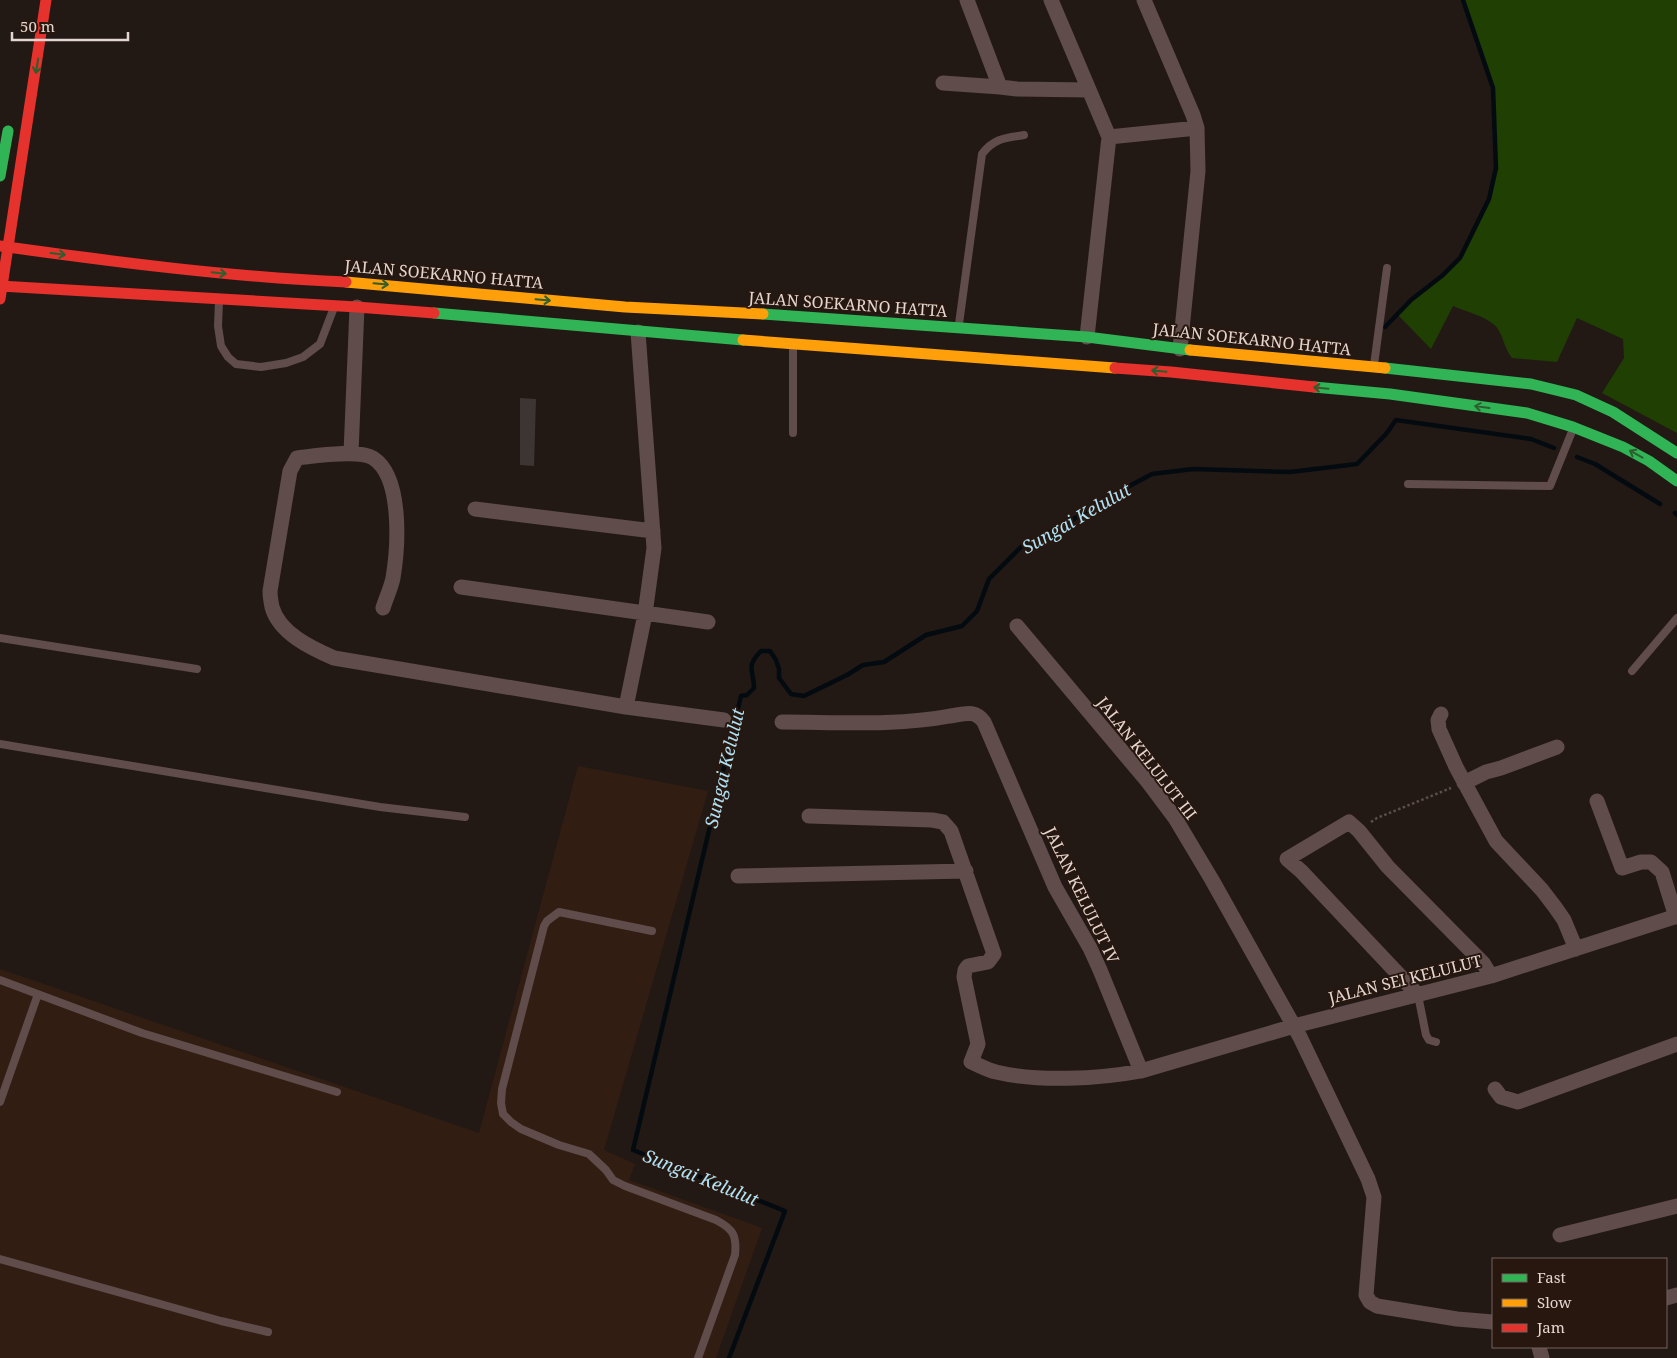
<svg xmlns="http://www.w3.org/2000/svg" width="1677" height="1358" font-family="'Noto Serif',serif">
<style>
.built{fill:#321d12}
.green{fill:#1f3f03}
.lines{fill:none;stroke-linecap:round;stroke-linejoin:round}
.stream{stroke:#030b10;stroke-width:4.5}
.building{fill:#3d3434}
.path{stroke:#5b4d4b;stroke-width:2.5;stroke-dasharray:2.5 2.5;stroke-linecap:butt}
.lane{stroke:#5f4c4b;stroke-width:8}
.street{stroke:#5f4c4b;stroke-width:15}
.fast{stroke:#30b455;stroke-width:11}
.slow{stroke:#ff9f0a;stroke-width:11}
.jam{stroke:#e5322d;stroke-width:11}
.oneway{stroke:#2c5e2e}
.labels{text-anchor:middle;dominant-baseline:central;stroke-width:4;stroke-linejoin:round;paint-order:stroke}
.street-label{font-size:16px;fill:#e3d6d0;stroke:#28170f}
.water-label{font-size:18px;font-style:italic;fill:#ade2f7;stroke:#28170f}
</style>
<rect width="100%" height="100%" fill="#221915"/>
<path class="built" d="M578,766L708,791L604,1150L635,1164L629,1180L762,1228L716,1358H0V969L479,1133Z"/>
<path class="green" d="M1463,0H1677V433L1602,393L1624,358L1623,339L1577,318L1557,362L1512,358C1504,348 1504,338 1498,329C1490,317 1466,312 1453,306L1431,349L1397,314L1409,302L1443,275L1460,258L1489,199L1496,168L1493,88Z"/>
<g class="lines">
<path class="stream" d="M1385,327L1411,300L1443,275L1460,258L1489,199L1496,168L1493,88L1463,0
M1577,457L1595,464L1660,504
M1675,513L1677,515
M729,1358L785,1211L633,1150L741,696L747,695L754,688C754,670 745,667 761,651H770L776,660L779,669V678L791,694L804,696L847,675L863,665L884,662L926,635L962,626L977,611L989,579L1021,547L1066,524L1107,498L1152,474L1193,469L1290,472L1357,464L1386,434L1396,420L1531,439L1554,448"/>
</g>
<path class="building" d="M520,398L536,399L534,466L520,465Z"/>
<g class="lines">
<path class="path" d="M1371,822L1377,818L1451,788"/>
<path class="lane" d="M219,301L218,326L221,346L228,357L236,364L261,367L286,363L303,357L320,344L333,310
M959,324L982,154C994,138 1006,138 1024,135
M793,346V433
M1374,365L1387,268
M1408,484L1550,486L1573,429
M0,638L197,669
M1632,671L1677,618
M0,744L380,807L465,817
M652,931L559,912L547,921L544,926L502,1089L501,1103L503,1114L511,1122L521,1129L559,1145L589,1154L606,1170L613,1180L625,1186L716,1220C733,1229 737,1235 735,1255L698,1358
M0,980L142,1033L337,1092
M1418,995L1426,1035L1429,1040L1436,1042
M0,1102L38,994
M0,1259L221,1321L268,1332"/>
<path class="street" d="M967,0L1000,87L1017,89L1089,90
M1051,0L1109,137L1087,337
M1144,0L1193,115L1197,128L1198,171L1180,349
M943,83L1000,87
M1109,137L1197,128
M351,453L357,307
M475,509L653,531
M461,587L708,622
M383,608C386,598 391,588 393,578C398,548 403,477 373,458C359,449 315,456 297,458L290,471L270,591C270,596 271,602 272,607C279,633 311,648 334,658L626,707L724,720
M1017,626L1148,782L1175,818L1212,880L1300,1037L1368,1179L1374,1197L1366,1295L1370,1302L1377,1306L1457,1319L1493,1322
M626,707L645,614L654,548L638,332
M1441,714L1438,720L1439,729L1456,767L1496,841L1542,890L1555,907L1564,920L1576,949
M782,722C836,722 898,726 950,716C964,714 975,709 984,722L1055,887L1090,948L1100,970L1141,1071
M1464,783L1486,772L1501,768L1557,747
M1597,801L1622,868L1641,862H1651L1662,872L1676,917
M809,816L932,820L943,822L951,831L994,954L988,962L968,966L965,970L964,977L978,1044L971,1062C979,1065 987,1070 996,1072C1037,1082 1099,1079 1141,1071L1294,1026L1491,976L1677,916
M738,876L966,871
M1418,995L1301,871L1287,859L1349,822L1359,831L1388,867L1483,963L1491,976
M1495,1089L1501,1097L1518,1102L1677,1044
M1560,1235L1677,1206
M1666,1298L1677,1295
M1539,1347L1542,1358"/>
<path class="fast" d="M0,176L8,131
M434,313L743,340
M763,314L1087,337L1190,350
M1385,368L1531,384L1576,395L1613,412L1677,453
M1314,387L1390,394L1527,413L1573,427L1623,447L1649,461L1677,481"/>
<path class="slow" d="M346,282L625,307L763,314
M743,340L1115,368
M1190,350L1385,368"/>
<path class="jam" d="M0,246C115,262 230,277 346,282
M0,286L357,307L434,313
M0,299L46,0
M1115,368L1171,372L1314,387"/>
</g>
<defs><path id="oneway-shaft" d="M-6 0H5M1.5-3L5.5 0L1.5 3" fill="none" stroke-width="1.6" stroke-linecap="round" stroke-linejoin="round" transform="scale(1.25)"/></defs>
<g class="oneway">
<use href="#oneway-shaft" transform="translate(37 66) rotate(99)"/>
<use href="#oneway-shaft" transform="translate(58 254) rotate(7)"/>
<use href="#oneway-shaft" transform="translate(219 273) rotate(6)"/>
<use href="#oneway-shaft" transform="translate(381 284) rotate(5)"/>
<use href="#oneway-shaft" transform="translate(543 300) rotate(5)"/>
<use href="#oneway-shaft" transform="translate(1159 371) rotate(-175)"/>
<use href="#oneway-shaft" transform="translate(1321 388) rotate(-175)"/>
<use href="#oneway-shaft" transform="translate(1482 407) rotate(-172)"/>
<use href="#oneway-shaft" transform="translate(1636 454) rotate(-151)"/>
</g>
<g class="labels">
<g class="street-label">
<text transform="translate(444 274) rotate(5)">JALAN SOEKARNO HATTA</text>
<text transform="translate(848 304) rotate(4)">JALAN SOEKARNO HATTA</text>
<text transform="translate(1252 339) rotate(6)">JALAN SOEKARNO HATTA</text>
<text transform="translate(1147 758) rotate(52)">JALAN KELULUT III</text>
<text transform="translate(1082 895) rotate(64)">JALAN KELULUT IV</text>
<text transform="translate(1405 979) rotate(-14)">JALAN SEI KELULUT</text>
</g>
<g class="water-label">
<text transform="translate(1076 518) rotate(-30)">Sungai Kelulut</text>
<text transform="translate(724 768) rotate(-77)">Sungai Kelulut</text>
<text transform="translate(701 1177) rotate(22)">Sungai Kelulut</text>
</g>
</g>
<rect x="1492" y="1258" width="175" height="90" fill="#28170f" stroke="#73635c"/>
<rect x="1502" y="1274" width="25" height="8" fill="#30b455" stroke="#73635c"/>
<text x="1537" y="1283" font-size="15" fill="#e3d6d0">Fast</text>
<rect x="1502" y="1299" width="25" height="8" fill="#ff9f0a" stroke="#73635c"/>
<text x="1537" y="1308" font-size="15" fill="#e3d6d0">Slow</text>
<rect x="1502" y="1324" width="25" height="8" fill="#e5322d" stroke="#73635c"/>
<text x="1537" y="1333" font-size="15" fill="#e3d6d0">Jam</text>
<path d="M12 32v8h116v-8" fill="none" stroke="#e3d6d0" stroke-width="2.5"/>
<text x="20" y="32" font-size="15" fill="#e3d6d0" stroke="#28170f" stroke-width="4" paint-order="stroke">50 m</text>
</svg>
